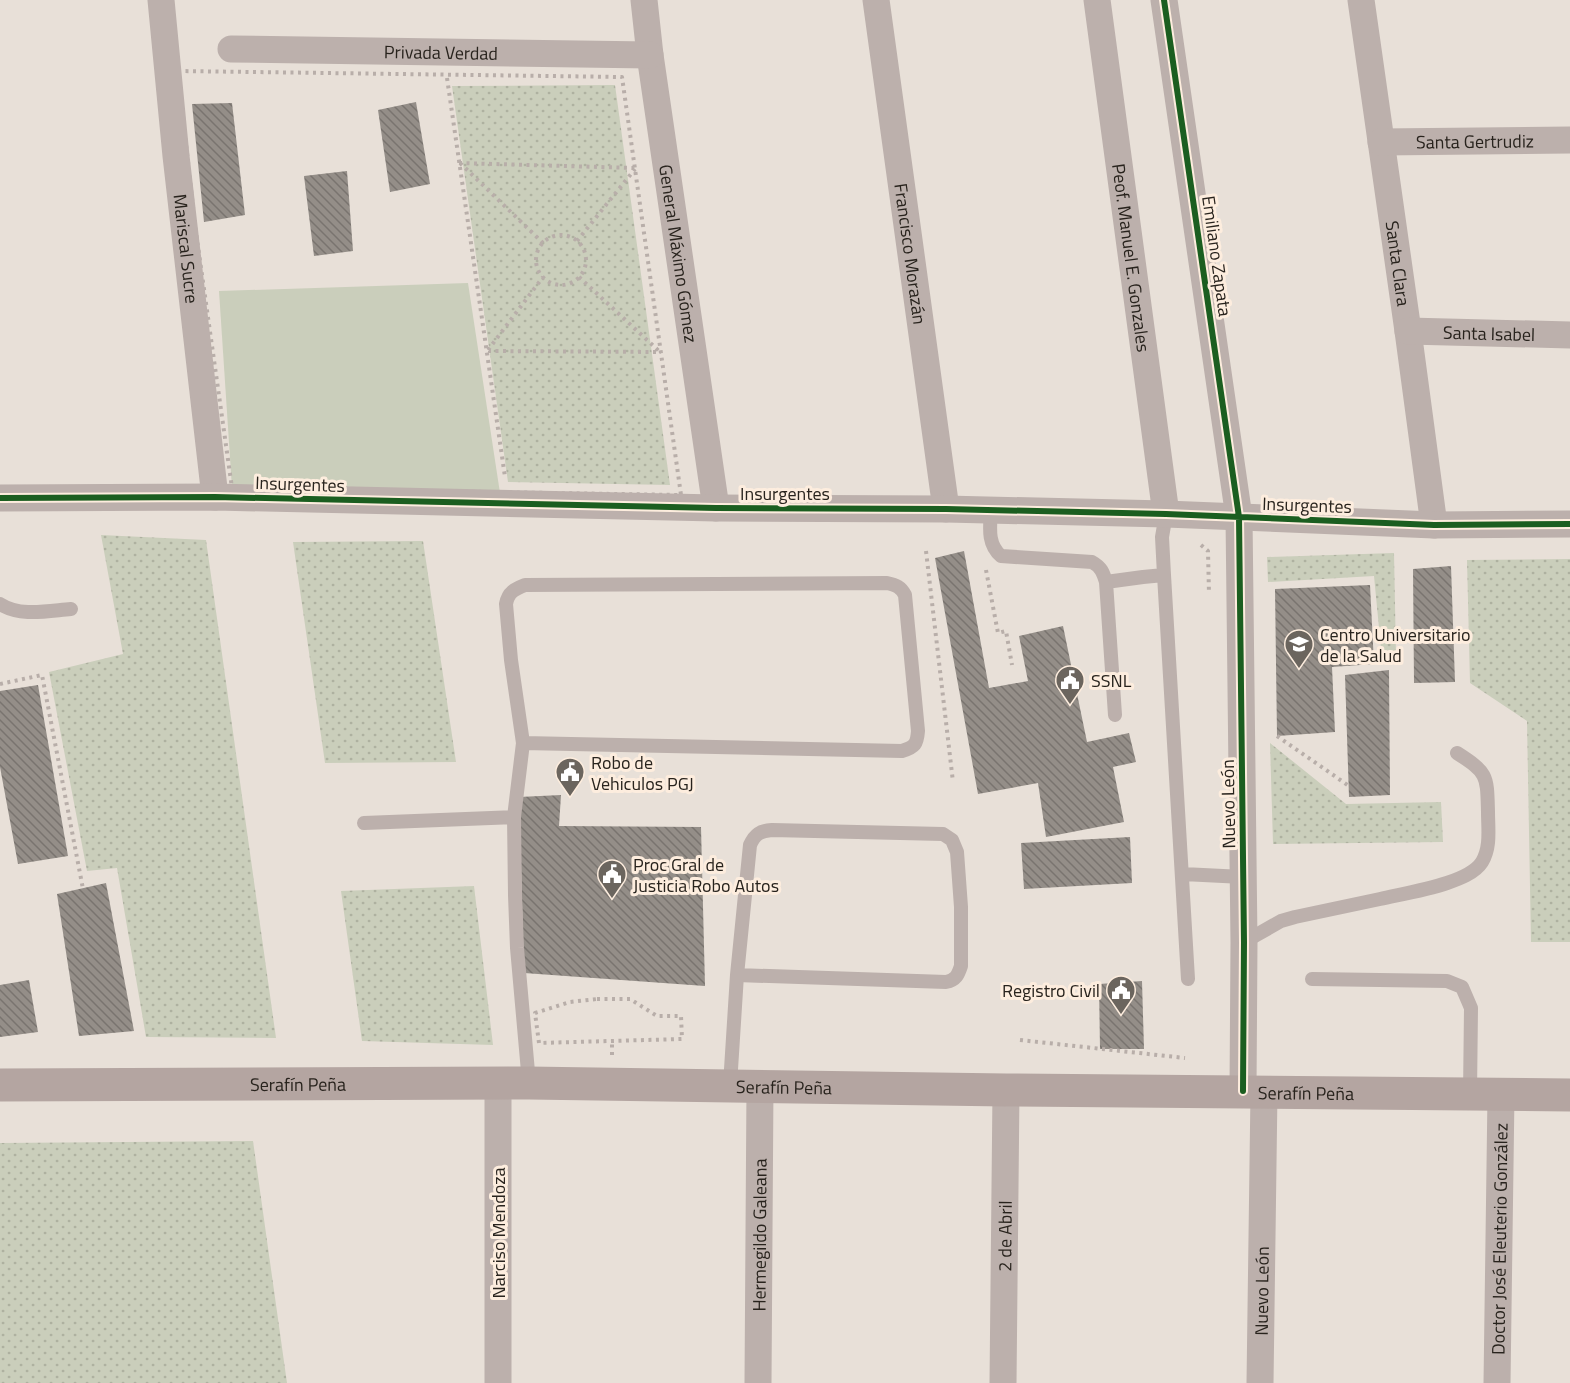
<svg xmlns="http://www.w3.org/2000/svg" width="1570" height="1383" font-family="'Titillium Web',sans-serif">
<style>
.grass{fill:url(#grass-dots)}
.pitch{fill:#cacebb}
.building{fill:url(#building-back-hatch)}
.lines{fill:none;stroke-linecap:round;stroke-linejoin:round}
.path{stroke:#b8aea9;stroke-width:4;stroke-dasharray:3 4.5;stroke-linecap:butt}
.lane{stroke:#bcb0ac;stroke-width:14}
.street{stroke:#bcb0ac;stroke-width:27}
.secondary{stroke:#b4a5a1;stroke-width:33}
.cycleway-casing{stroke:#fdedde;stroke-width:10}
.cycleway{stroke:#1b5e20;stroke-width:6}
.labels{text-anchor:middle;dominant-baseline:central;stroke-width:6;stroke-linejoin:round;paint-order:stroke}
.street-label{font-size:18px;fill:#28231d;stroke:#fdedde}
.poi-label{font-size:18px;fill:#28231d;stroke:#fdedde;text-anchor:start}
</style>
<defs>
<pattern id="grass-dots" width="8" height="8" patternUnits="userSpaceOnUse" patternTransform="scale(1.5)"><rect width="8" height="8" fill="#cacebb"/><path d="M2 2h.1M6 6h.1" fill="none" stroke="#aeb1a0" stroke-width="1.8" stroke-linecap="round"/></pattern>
<pattern id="building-back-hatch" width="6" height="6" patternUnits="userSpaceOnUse" patternTransform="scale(1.5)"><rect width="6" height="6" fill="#948e88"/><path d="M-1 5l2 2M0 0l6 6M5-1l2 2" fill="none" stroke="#79746f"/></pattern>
</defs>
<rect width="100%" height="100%" fill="#e8e0d8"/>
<path class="grass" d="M615,85L670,485L508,482L452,86Z
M101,535L206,540L276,1038L146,1037L117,868L87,871L49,672L123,654Z
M423,541L456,762L325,763L293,542Z
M1394,553L1396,657L1382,659L1374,576L1268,582L1267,557Z
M1570,559V942H1531L1527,721L1470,683L1467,560Z
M1270,743L1346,804L1441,802L1443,842L1273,844Z
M474,886L493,1045L362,1041L341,891Z
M253,1141L287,1383H0V1143Z"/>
<path class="pitch" d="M468,283L500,493L232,488L219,291Z"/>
<path class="building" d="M416,102L430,184L390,192L378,110Z
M232,103L245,215L204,222L192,104Z
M347,171L353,251L314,256L304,176Z
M964,551L989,688L1028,681L1019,636L1063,626L1087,742L1129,733L1136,762L1113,767L1124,822L1046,837L1038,783L978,794L935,558Z
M1451,566L1455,682L1414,683L1413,569Z
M1370,585L1374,664L1332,667L1335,732L1277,736L1275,589Z
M1389,670L1390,795L1349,797L1345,675Z
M38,685L68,856L18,864L0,767V691Z
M561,795L559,826L701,827L705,986L524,973L519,797Z
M1130,837L1132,883L1024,889L1021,843Z
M106,883L134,1031L79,1036L57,894Z
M29,980L38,1032L0,1037V985Z
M1142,981L1144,1049H1100L1099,984Z"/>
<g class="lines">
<path class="path" d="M178,71L622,77L681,495L232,488L195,225Z
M447,78L505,477
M459,163L635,168
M460,163L543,243
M536 260a25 25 0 1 1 50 0a25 25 0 1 1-50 0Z
M577,241L635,169
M579,277L660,352
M488,350L543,277
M488,351L661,352
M1201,545L1208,551L1209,594
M926,551L953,782
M986,570L998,633L1006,631L1012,665
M0,684L42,675L83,889
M1277,736L1349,786
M597,999H630L657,1016H681L682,1039L539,1043L535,1013L570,1002Z
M1020,1040L1185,1058
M612,1055V1041"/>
<path class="lane" d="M991,510C990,527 987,544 1001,556L1092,562C1101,567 1103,572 1106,582L1115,715
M1164,575L1188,979
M1106,582L1143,577L1164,575L1162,537L1166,514
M0,604C20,617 47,611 71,609
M523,743L902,751C915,747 917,744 918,731L905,595C901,587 896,585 887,583L525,585C515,589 508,592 506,604L511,660L523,743L514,817L515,895L517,948L529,1083
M364,823L514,817
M1183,874L1243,877
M1244,942L1281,921L1295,917C1323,911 1352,905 1380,899C1403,894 1426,890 1447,883C1459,879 1475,873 1482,862C1491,847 1488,829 1488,812C1487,775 1488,773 1457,753
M1312,979L1447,981L1462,987L1471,1008L1470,1094
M730,1085L737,975L750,845C755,834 760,831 772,830L943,834L952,840L957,852L961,907V966C958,975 956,980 946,982L737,975"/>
<g class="street">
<path id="s1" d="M161,0L176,156L215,497"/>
<path id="s2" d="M644,0L650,55L716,508"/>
<path id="s3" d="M876,0L946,509"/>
<path id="s4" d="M1097,0L1166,514"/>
<path d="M1164,0L1239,517L1244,942L1243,1091"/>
<path id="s5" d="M1361,0L1408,331L1434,525"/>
<path id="s6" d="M231,49L650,55"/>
<path id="s7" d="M1381,142L1570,140"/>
<path id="s8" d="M1408,331L1570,335"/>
<path d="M0,498L215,497L716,508L946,509L1166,514L1434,525L1570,524"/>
<path d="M498,1383V1083"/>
<path id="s9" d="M758,1383L760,1085"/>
<path id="s10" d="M1003,1383L1006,1090"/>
<path id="s11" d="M1260,1383L1264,1091"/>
<path id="s12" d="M1497,1383L1501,1094"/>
</g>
<path class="secondary" id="s13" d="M0,1085L529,1083L1006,1090L1570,1095"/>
<g class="cycleway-casing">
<path id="cycleway" d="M1164,0L1239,517L1244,942L1243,1091
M0,498L215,497L716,508L946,509L1166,514L1434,525L1570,524"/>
</g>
<use href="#cycleway" class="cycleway"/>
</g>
<defs>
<g id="university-pin" transform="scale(1.5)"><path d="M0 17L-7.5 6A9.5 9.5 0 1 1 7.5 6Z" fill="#6b655e" stroke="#fdedde"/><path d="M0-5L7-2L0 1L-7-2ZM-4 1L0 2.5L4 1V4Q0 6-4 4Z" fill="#fff"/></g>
<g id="civic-pin" transform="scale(1.5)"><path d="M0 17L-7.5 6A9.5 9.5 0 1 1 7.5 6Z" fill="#6b655e" stroke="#fdedde"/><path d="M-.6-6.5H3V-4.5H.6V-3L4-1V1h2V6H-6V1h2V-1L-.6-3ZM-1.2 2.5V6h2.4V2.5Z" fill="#fff"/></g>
</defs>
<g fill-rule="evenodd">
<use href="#university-pin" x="1299" y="644"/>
<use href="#civic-pin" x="1070" y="680"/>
<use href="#civic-pin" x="570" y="772"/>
<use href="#civic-pin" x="612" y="874"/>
<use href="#civic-pin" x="1121" y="990"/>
</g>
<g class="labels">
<g class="street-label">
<text stroke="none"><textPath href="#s6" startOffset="210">Privada Verdad</textPath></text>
<text stroke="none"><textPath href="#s7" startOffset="94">Santa Gertrudiz</textPath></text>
<text stroke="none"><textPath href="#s1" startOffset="250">Mariscal Sucre</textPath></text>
<text stroke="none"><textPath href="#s2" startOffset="256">General Máximo Gómez</textPath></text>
<text stroke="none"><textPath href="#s3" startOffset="256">Francisco Morazán</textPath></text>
<text transform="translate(1217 256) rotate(82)">Emiliano Zapata</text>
<text stroke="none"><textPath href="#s4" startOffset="260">Peof. Manuel E. Gonzales</textPath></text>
<text stroke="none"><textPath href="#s5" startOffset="266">Santa Clara</textPath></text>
<text stroke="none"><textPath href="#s8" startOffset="81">Santa Isabel</textPath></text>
<text transform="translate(300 484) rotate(2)">Insurgentes</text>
<text x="785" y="493">Insurgentes</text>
<text transform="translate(1307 505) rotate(2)">Insurgentes</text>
<text transform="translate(1228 804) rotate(-91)">Nuevo León</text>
<text stroke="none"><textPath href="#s13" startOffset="298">Serafín Peña</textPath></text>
<text stroke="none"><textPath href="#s13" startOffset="784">Serafín Peña</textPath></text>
<text stroke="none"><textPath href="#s13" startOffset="1306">Serafín Peña</textPath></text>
<text transform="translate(498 1233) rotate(-90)">Narciso Mendoza</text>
<text stroke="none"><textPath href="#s9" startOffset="148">Hermegildo Galeana</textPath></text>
<text stroke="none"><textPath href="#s10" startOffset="147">2 de Abril</textPath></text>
<text stroke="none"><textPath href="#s12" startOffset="144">Doctor José Eleuterio González</textPath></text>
<text stroke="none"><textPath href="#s11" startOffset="92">Nuevo León</textPath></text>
</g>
<g class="poi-label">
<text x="1320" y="634">Centro Universitario<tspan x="1320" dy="21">de la Salud</tspan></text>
<text x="1091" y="680">SSNL</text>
<text x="591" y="762">Robo de<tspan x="591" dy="21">Vehiculos PGJ</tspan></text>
<text x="633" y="864">Proc Gral de<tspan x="633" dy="21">Justicia Robo Autos</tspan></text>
<text x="1100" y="990" text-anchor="end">Registro Civil</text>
</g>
</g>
</svg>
